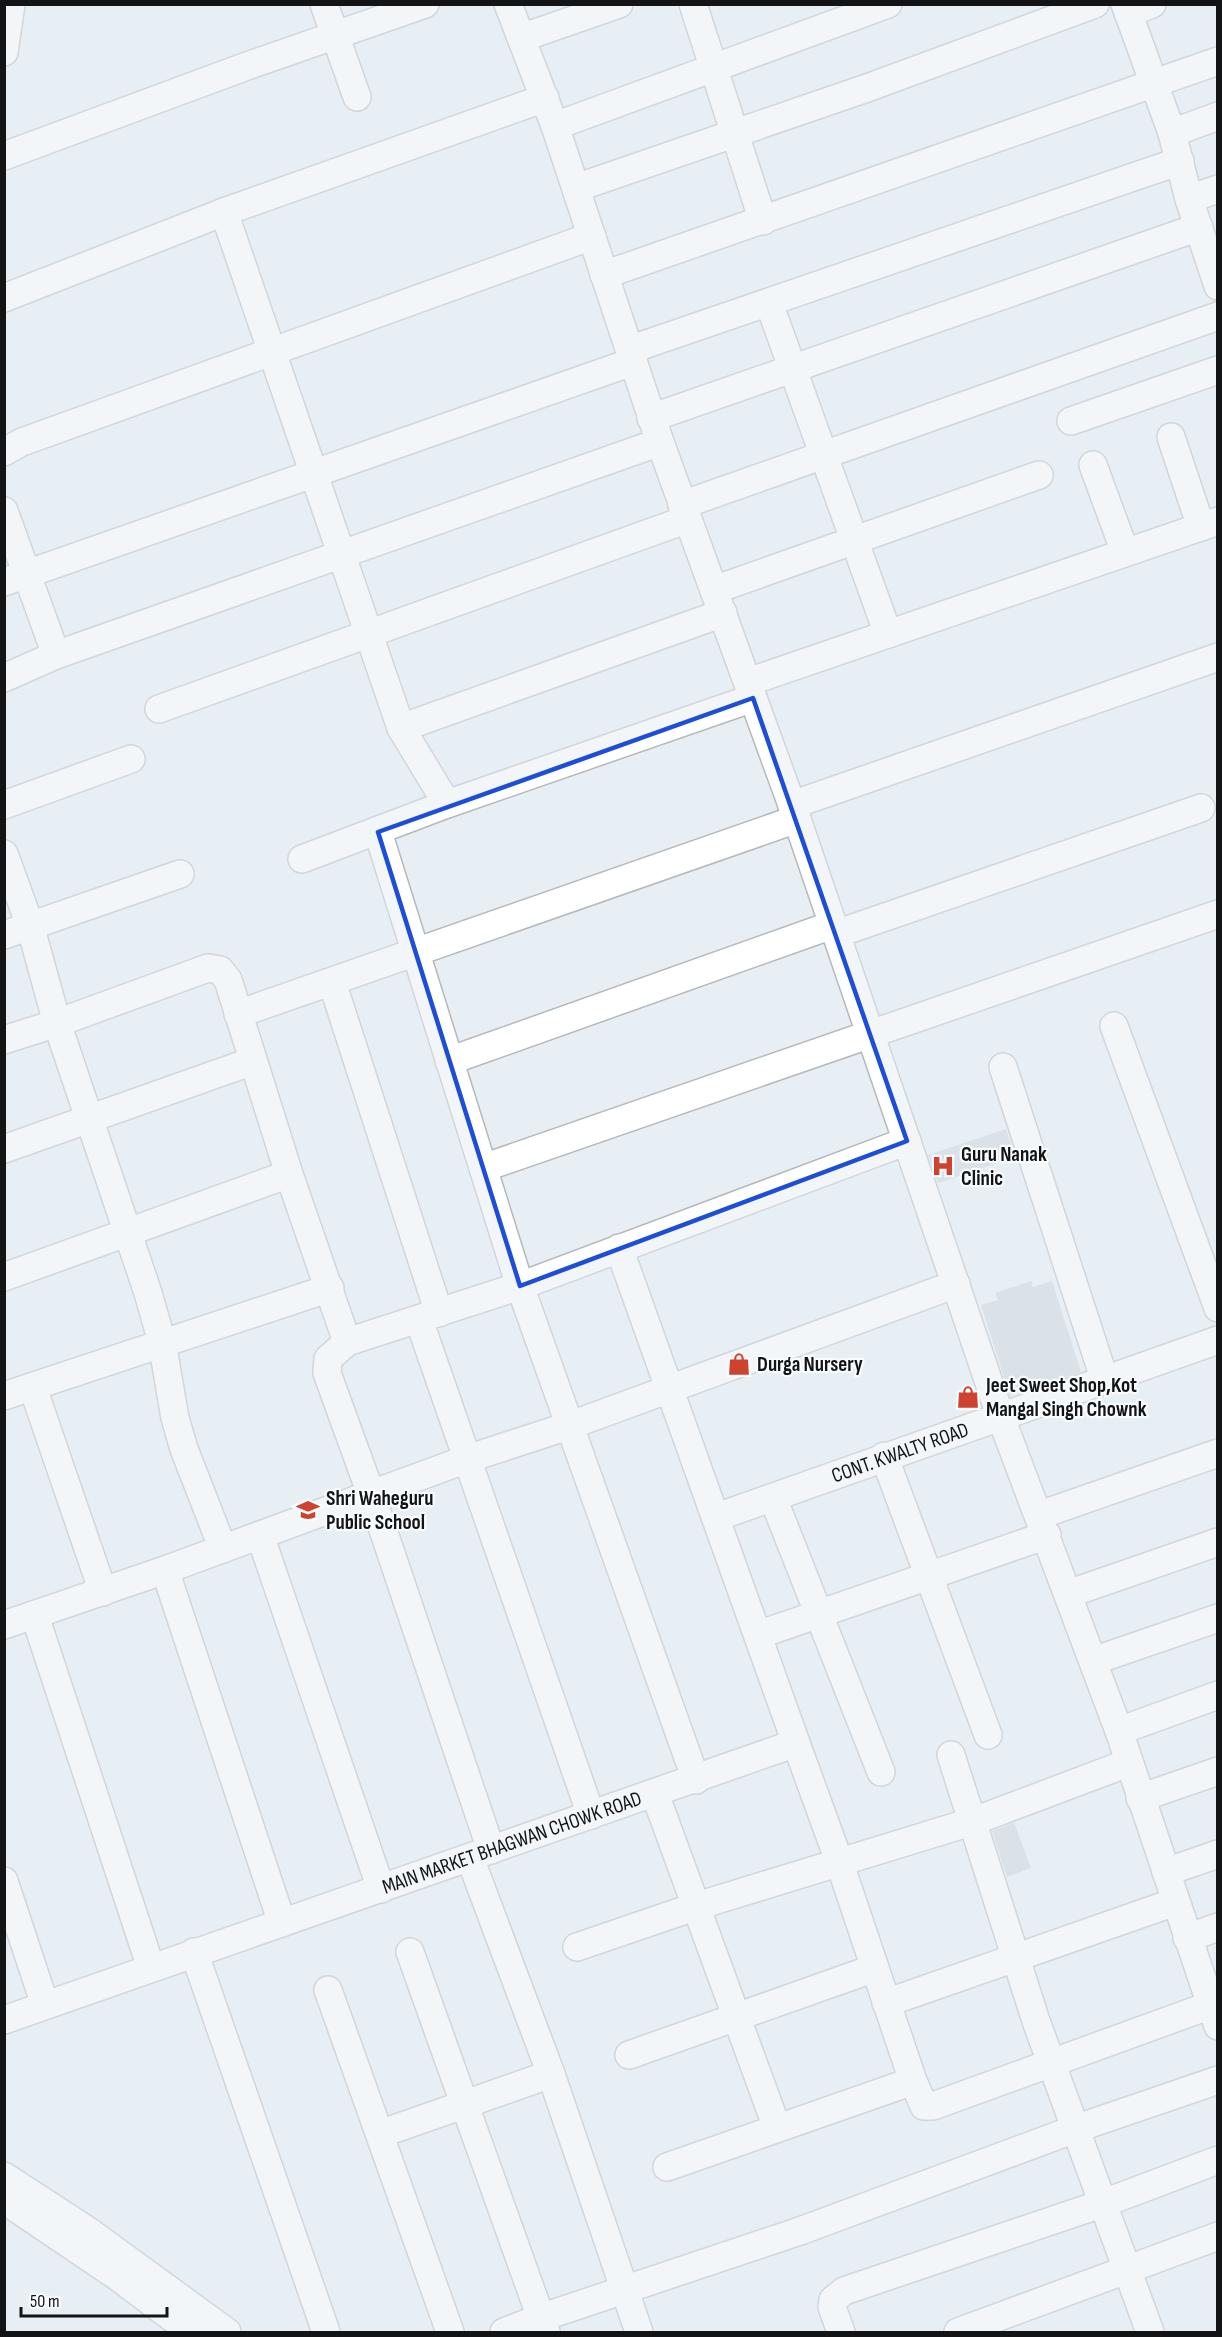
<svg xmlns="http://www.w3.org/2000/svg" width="1222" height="2337" font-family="'Sofia Sans Condensed',sans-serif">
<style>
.building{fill:#ccd2d7}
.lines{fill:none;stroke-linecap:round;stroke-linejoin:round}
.minor-casing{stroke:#b3b9bd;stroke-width:30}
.minor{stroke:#fff;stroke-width:27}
.marked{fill:none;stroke:#1d4ed8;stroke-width:4.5;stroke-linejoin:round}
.labels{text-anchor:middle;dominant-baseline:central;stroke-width:4.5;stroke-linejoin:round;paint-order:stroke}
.poi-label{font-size:21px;font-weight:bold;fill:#121416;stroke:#f8fcfe;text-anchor:start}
.street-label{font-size:21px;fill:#121416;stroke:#f8fcfe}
</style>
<rect width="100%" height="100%" fill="#e8eff4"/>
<path class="building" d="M1006,1129L1015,1157L938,1183L928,1155Z
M1031,1281L1033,1287L1052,1281L1081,1372L1010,1396L981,1305L998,1300L995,1293Z
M1014,1823L1031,1868L1007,1877L992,1831Z"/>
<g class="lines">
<g class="minor-casing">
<g id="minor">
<path d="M324,4L357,97"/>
<path d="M508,4L555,126L660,442L797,819L1000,1415L1119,1731L1218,2026"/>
<path d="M693,4L763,221"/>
<path d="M1125,4L1172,133L1189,199L1218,286"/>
<path d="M1128,13L1152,4"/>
<path d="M521,38L619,4"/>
<path d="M4,52L11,4"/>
<path d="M555,126L888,4"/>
<path d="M1172,133L1218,116"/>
<path d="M4,156L247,66L425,4"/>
<path d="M576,188L867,88L1095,4"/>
<path d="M1189,199L1218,189"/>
<path d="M224,212L401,728L447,804"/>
<path d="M604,275L1218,61"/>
<path d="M4,298L224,212L545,98"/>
<path d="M769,303L888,634"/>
<path d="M629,350L1180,161"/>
<path d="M651,418L1199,227"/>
<path d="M1071,421L1218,370"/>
<path d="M1171,437L1201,527"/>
<path d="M4,452L22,442L592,236"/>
<path d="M1093,465L1125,552"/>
<path d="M682,505L1218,316"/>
<path d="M4,511L56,655"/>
<path d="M4,582L632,362"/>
<path d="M714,590L1039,475"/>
<path d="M4,678L56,655L660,442"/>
<path d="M748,682L1218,521"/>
<path d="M159,709L688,519"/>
<path d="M401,728L723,613"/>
<path d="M4,805L131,759"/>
<path d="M792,805L1218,657"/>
<path d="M378,832L520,1286L696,1780"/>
<path d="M4,854L30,925L57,1023L208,968L220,970L228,980L289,1174L347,1342L520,1286L907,1141"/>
<path d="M302,859L447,804L753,698"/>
<path d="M836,934L1201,808"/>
<path d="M4,935L180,874"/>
<path d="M332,982L439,1313"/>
<path d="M238,1014L797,819"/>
<path d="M1114,1026L1218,1308"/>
<path d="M4,1040L57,1023L148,1293L162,1342L175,1418L184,1449L223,1549"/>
<path d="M449,1061L832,925"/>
<path d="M1003,1067L1105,1381"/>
<path d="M4,1149L253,1061"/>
<path d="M483,1168L1218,914"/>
<path d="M4,1277L289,1174"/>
<path d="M419,1320L591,1815"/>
<path d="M347,1342L328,1359L327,1373L371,1494L491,1850"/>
<path d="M33,1388L103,1592"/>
<path d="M4,1396L330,1288"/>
<path d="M884,1456L988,1735"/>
<path d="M773,1498L881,1772"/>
<path d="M1040,1515L1218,1453"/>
<path id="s1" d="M717,1517L1218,1340"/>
<path d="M260,1535L381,1889"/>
<path d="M165,1570L282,1923"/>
<path d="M1068,1594L1218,1542"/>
<path d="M35,1616L151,1968"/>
<path d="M4,1625L165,1570L467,1459L571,1425L956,1284"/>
<path d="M758,1635L1047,1535"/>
<path d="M1093,1661L1218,1618"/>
<path d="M1119,1731L1218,1695"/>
<path d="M796,1743L839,1861L913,2081L924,2106H933L1211,2005"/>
<path d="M951,1755L1036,2021L1150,2332"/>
<path d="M655,1794L777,2128"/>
<path d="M1140,1798L1218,1771"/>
<path d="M470,1858L551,2074L639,2332"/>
<path d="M1166,1872L1218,1854"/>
<path d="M4,1881L45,2005"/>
<path d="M1187,1938L1218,1927"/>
<path d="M577,1947L697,1906L974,1821L1128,1763"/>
<path d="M194,1952L326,2332"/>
<path d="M410,1952L546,2332"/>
<path d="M328,1990L450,2332"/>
<path d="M886,2003L1175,1902"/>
<path id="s2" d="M4,2020L796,1743L619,1248"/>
<path d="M629,2055L875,1968"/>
<path d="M380,2134L551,2074"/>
<path d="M667,2167L913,2081"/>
<path d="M4,2176L87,2230L227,2332"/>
<path d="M4,2200L118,2277L191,2332"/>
<path d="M504,2332L540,2318L800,2231L1075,2129L1218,2080"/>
<path d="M841,2332L832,2307L833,2300L844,2291L1104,2203L1218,2160"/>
<path d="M958,2332L1218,2236"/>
</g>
</g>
<use href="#minor" class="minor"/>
</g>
<path d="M0 0H1222V2337H0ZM753,698L907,1141L520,1286L378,832Z" fill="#e8eff4" fill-opacity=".55" fill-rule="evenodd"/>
<path class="marked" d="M753,698L907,1141L520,1286L378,832Z"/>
<defs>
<g id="hospital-bare" transform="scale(1.8)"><path d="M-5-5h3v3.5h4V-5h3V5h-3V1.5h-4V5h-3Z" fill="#ce422f" stroke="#f8fcfe" stroke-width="2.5" paint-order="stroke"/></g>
<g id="shop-bare" transform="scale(1.8)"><path d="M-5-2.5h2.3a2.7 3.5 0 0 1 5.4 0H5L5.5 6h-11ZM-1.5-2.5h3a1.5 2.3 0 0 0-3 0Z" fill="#ce422f" stroke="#f8fcfe" stroke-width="2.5" paint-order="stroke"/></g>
<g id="school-bare" transform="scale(1.8)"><path d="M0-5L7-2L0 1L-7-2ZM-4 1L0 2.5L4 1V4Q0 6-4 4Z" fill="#ce422f" stroke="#f8fcfe" stroke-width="2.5" paint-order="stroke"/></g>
</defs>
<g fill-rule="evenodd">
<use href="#hospital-bare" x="943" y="1166"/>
<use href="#shop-bare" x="739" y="1364"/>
<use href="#shop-bare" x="968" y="1397"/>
<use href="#school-bare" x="308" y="1510"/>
</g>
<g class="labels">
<g class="poi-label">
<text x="961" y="1154">Guru Nanak<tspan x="961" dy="24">Clinic</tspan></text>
<text x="757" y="1364">Durga Nursery</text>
<text x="986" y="1385">Jeet Sweet Shop,Kot<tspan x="986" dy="24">Mangal Singh Chownk</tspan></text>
<text x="326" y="1498">Shri Waheguru<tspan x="326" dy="24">Public School</tspan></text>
</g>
<g class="street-label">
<text stroke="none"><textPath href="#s1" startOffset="194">CONT. KWALTY ROAD</textPath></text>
<text stroke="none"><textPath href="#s2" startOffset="538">MAIN MARKET BHAGWAN CHOWK ROAD</textPath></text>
</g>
</g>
<rect width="1222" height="2337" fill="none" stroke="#121416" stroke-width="12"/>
<path d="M21 2307v9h146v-9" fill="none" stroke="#121416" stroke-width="3"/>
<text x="30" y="2307" font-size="18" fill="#121416" stroke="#f8fcfe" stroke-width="4.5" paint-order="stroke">50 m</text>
</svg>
